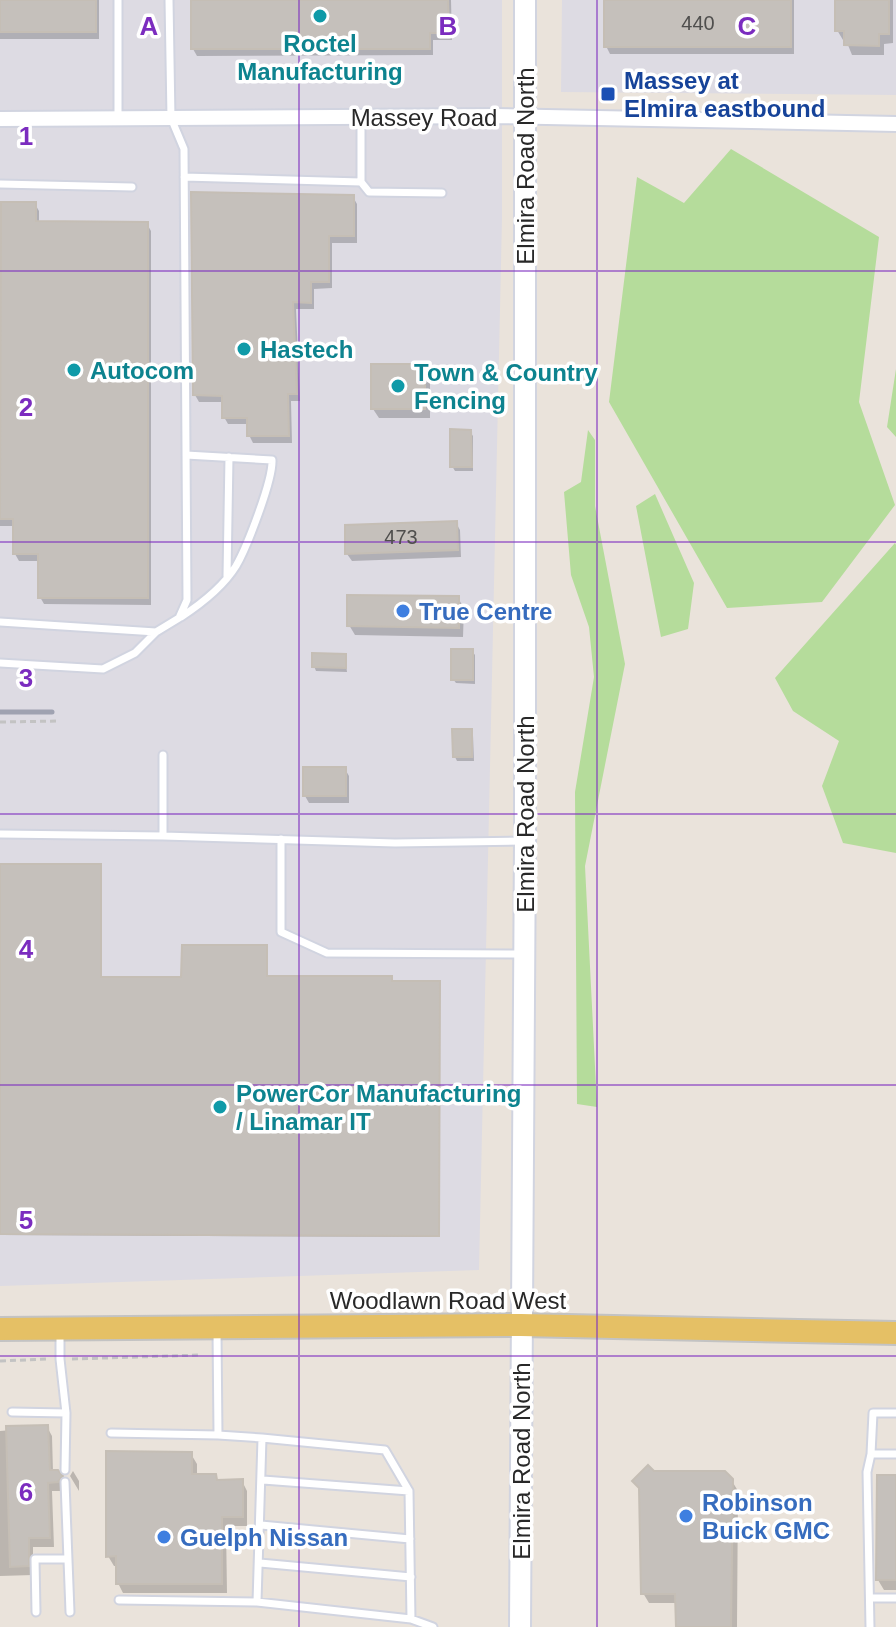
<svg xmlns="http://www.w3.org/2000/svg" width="896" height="1627" font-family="Arial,sans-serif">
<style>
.industrial{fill:#dddbe3}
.green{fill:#b5dc9b}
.shadow{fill:#0003}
.building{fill:#c5c0bb;stroke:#c5beb5;stroke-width:2}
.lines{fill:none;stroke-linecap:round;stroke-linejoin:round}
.service-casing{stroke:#d1d4e0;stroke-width:11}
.minor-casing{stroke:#d1d4e0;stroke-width:18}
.secondary-casing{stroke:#d1d4e0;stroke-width:24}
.primary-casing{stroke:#c3c3c3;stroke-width:26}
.path{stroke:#c3c3c3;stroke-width:3;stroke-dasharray:6 4;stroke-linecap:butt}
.service{stroke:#fff;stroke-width:7}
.minor{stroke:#fff;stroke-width:14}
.secondary{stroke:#fff;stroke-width:20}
.primary{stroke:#e5c065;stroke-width:22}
.rail{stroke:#9fa2b1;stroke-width:5}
.grid{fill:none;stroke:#7b2cbf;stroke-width:2;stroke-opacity:0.55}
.culture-dot{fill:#0f9aa8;stroke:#fff;stroke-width:3}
.transit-dot{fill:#1a4fb4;stroke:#fff;stroke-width:3}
.shop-dot{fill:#3f7fe0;stroke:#fff;stroke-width:3}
.labels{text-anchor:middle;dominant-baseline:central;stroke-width:7;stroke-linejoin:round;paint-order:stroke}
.number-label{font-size:20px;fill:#4f4e4d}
.culture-label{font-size:24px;font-weight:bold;fill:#0d838f;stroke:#fff;text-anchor:start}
.transit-label{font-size:24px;font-weight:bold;fill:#164399;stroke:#fff;text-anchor:start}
.street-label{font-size:24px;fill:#282828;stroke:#fff}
.shop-label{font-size:24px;font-weight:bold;fill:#366cbe;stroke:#fff;text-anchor:start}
.grid-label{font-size:26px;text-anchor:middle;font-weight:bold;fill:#7b2cbf;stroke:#fff;stroke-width:7;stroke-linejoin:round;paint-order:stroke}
</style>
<rect width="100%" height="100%" fill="#eae3db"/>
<path class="industrial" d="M0,0H502V218L479,1270L0,1286Z
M562,0H896V95L561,92Z"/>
<path class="green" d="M731,149L879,237L859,402L895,505L822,602L727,608L609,402L637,177L684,203Z
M896,369V437L887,427Z
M588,430L595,440V506L625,664L585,866L597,1107L577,1104L575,792L594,677L589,627L571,575L564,492L581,482Z
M655,494L694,583L688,629L661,637L636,506Z
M895,543L896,545V853L843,843L822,786L839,741L793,711L775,678Z"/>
<path class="shadow" d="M0,0H99V39H0Z
M193,0H451L452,40H433V55L197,56L193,49Z
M606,0H794V54H610L606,46Z
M837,0H893V43L884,44V55H852L846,40H843L837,30Z
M353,197L357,204V243H332V288L314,289V309H296L300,401H291L292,443H253L249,435V424H228L224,417V402H199L195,395Z
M35,204L39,211V223L147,224L151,231V605L44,604L40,597V561H19L15,554V526H0V223Z
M424,366L430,376V418H379L373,409Z
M470,432L473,436V471H455L452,466Z
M456,523L460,530L461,557L352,561L347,554Z
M458,598L464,608L463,637L355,635L349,625Z
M472,651L475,655V684L456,683L453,679Z
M345,656L347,672L316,671L314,666Z
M471,731L473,735L474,761H457L455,757Z
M345,769L349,776V803H309L305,796Z
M0,866L100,979L266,978L440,984L439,1237L0,1235Z
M47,1427L52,1436L53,1472H57L67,1487L64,1491H52L54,1547H33V1575L0,1576V1431Z
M191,1454L197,1464V1476H215L219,1482L242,1481L247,1491V1526H226L227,1593H123L118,1583V1566H114L108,1556Z
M73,1471L79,1481V1491L70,1476Z
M653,1473L732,1481L738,1491L737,1627H678L677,1603H649L643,1593Z
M896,1477V1590H884L878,1580Z"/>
<path class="building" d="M0,0H96V32H0Z
M191,0H448L449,33H430V49H191Z
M604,0H791V47H604Z
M835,0H889V34H879V46L844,45V31H835Z
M191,192L354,195V236H329V282H311V303L293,302L297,394H288L289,436H247V418H222V396L193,395Z
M1,202H36V221L148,222V598H38V554H13V519H0Z
M371,364H425V409H371Z
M450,429L471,430L472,467H450Z
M457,521L458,550L345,554V525Z
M347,595L459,596V628L347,626Z
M451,649H473V680H451Z
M312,653L346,654V668L312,667Z
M452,729H472V757H453Z
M303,767H346V796H303Z
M0,864H101V977H181L182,945H267V976H392V981H440L439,1236L0,1234Z
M48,1425L50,1470H58L63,1476L58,1482L48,1483L50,1538H29V1566L10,1567L6,1426Z
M106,1451L192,1452V1474H216L217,1480L243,1479V1517H222V1584H116V1556L106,1557Z
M648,1465L654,1471H725L733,1479L731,1627H676L675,1594H641L639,1488L632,1481Z
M877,1475H896V1580H876Z"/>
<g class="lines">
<g class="service-casing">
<path id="service" d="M118,0V118
M184,177L361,182L369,192L442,193
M361,182V117
M0,184L132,187
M227,576L229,457
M181,617C201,604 223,587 236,566C247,547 273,480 272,460L186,455
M0,622L156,632L179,618L187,600L184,149L171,118L169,0
M0,663L103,669L135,653L156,632
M0,834L163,836L395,843L523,841
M163,836V755
M281,839V932L327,953L522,954
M60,1331V1359L66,1413L65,1470
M217,1332L218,1435L262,1438L257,1602L411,1619L433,1627
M12,1412L66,1413
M111,1433L218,1435
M262,1438L385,1450L409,1491L411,1619
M871,1454H896
M263,1480L409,1491
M65,1482L70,1612
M261,1525L410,1539
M260,1563L411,1577
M870,1598H896
M119,1600L257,1602
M36,1612L35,1559H68
M870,1627L867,1472L871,1454L873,1413H896"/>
</g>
<g class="minor-casing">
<path id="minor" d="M0,119L495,116L896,124"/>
</g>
<g class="secondary-casing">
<path id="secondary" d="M520,1627L525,841V0"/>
</g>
<g class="primary-casing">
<path id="primary" d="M0,1329L521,1325L896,1333"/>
</g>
<path class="path" d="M0,722L60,721
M72,1359L201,1355
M0,1361L48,1359"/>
<use href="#service" class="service"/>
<use href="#minor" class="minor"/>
<use href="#secondary" class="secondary"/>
<use href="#primary" class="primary"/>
<path class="rail" d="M0,712H52"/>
</g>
<path class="grid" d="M299,0V1627M597,0V1627M0,271H896M0,542H896M0,814H896M0,1085H896M0,1356H896"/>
<g class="culture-dot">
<circle cx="320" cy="16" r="8"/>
<circle cx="244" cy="349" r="8"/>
<circle cx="74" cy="370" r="8"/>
<circle cx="398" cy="386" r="8"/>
<circle cx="220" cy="1107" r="8"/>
</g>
<rect class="transit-dot" x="600" y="86" width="16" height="16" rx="4"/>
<g class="shop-dot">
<circle cx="403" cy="611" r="8"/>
<circle cx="686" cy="1516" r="8"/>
<circle cx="164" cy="1537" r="8"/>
</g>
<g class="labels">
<g class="number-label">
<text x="698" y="23">440</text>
<text x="401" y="537">473</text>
</g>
<g class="culture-label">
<text x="320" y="43" text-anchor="middle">Roctel<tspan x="320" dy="28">Manufacturing</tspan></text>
<text x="260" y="349">Hastech</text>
<text x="90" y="370">Autocom</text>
<text x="414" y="372">Town &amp; Country<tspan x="414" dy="28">Fencing</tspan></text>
<text x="236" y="1093">PowerCor Manufacturing<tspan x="236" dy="28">/ Linamar IT</tspan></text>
</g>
<g class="transit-label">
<text x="624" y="80">Massey at<tspan x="624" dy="28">Elmira eastbound</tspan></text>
</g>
<g class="street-label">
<text x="424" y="117">Massey Road</text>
<text transform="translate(525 166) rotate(-90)">Elmira Road North</text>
<text transform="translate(525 814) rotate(-90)">Elmira Road North</text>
<text x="448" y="1300">Woodlawn Road West</text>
<text transform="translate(521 1461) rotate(-90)">Elmira Road North</text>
</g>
<g class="shop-label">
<text x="419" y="611">True Centre</text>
<text x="702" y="1502">Robinson<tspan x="702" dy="28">Buick GMC</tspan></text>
<text x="180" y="1537">Guelph Nissan</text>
</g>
</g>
<g class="grid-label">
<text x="149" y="35">A</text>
<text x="448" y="35">B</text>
<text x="747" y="35">C</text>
<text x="26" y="145">1</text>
<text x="26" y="416">2</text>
<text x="26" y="687">3</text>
<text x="26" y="958">4</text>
<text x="26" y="1229">5</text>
<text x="26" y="1501">6</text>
</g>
</svg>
